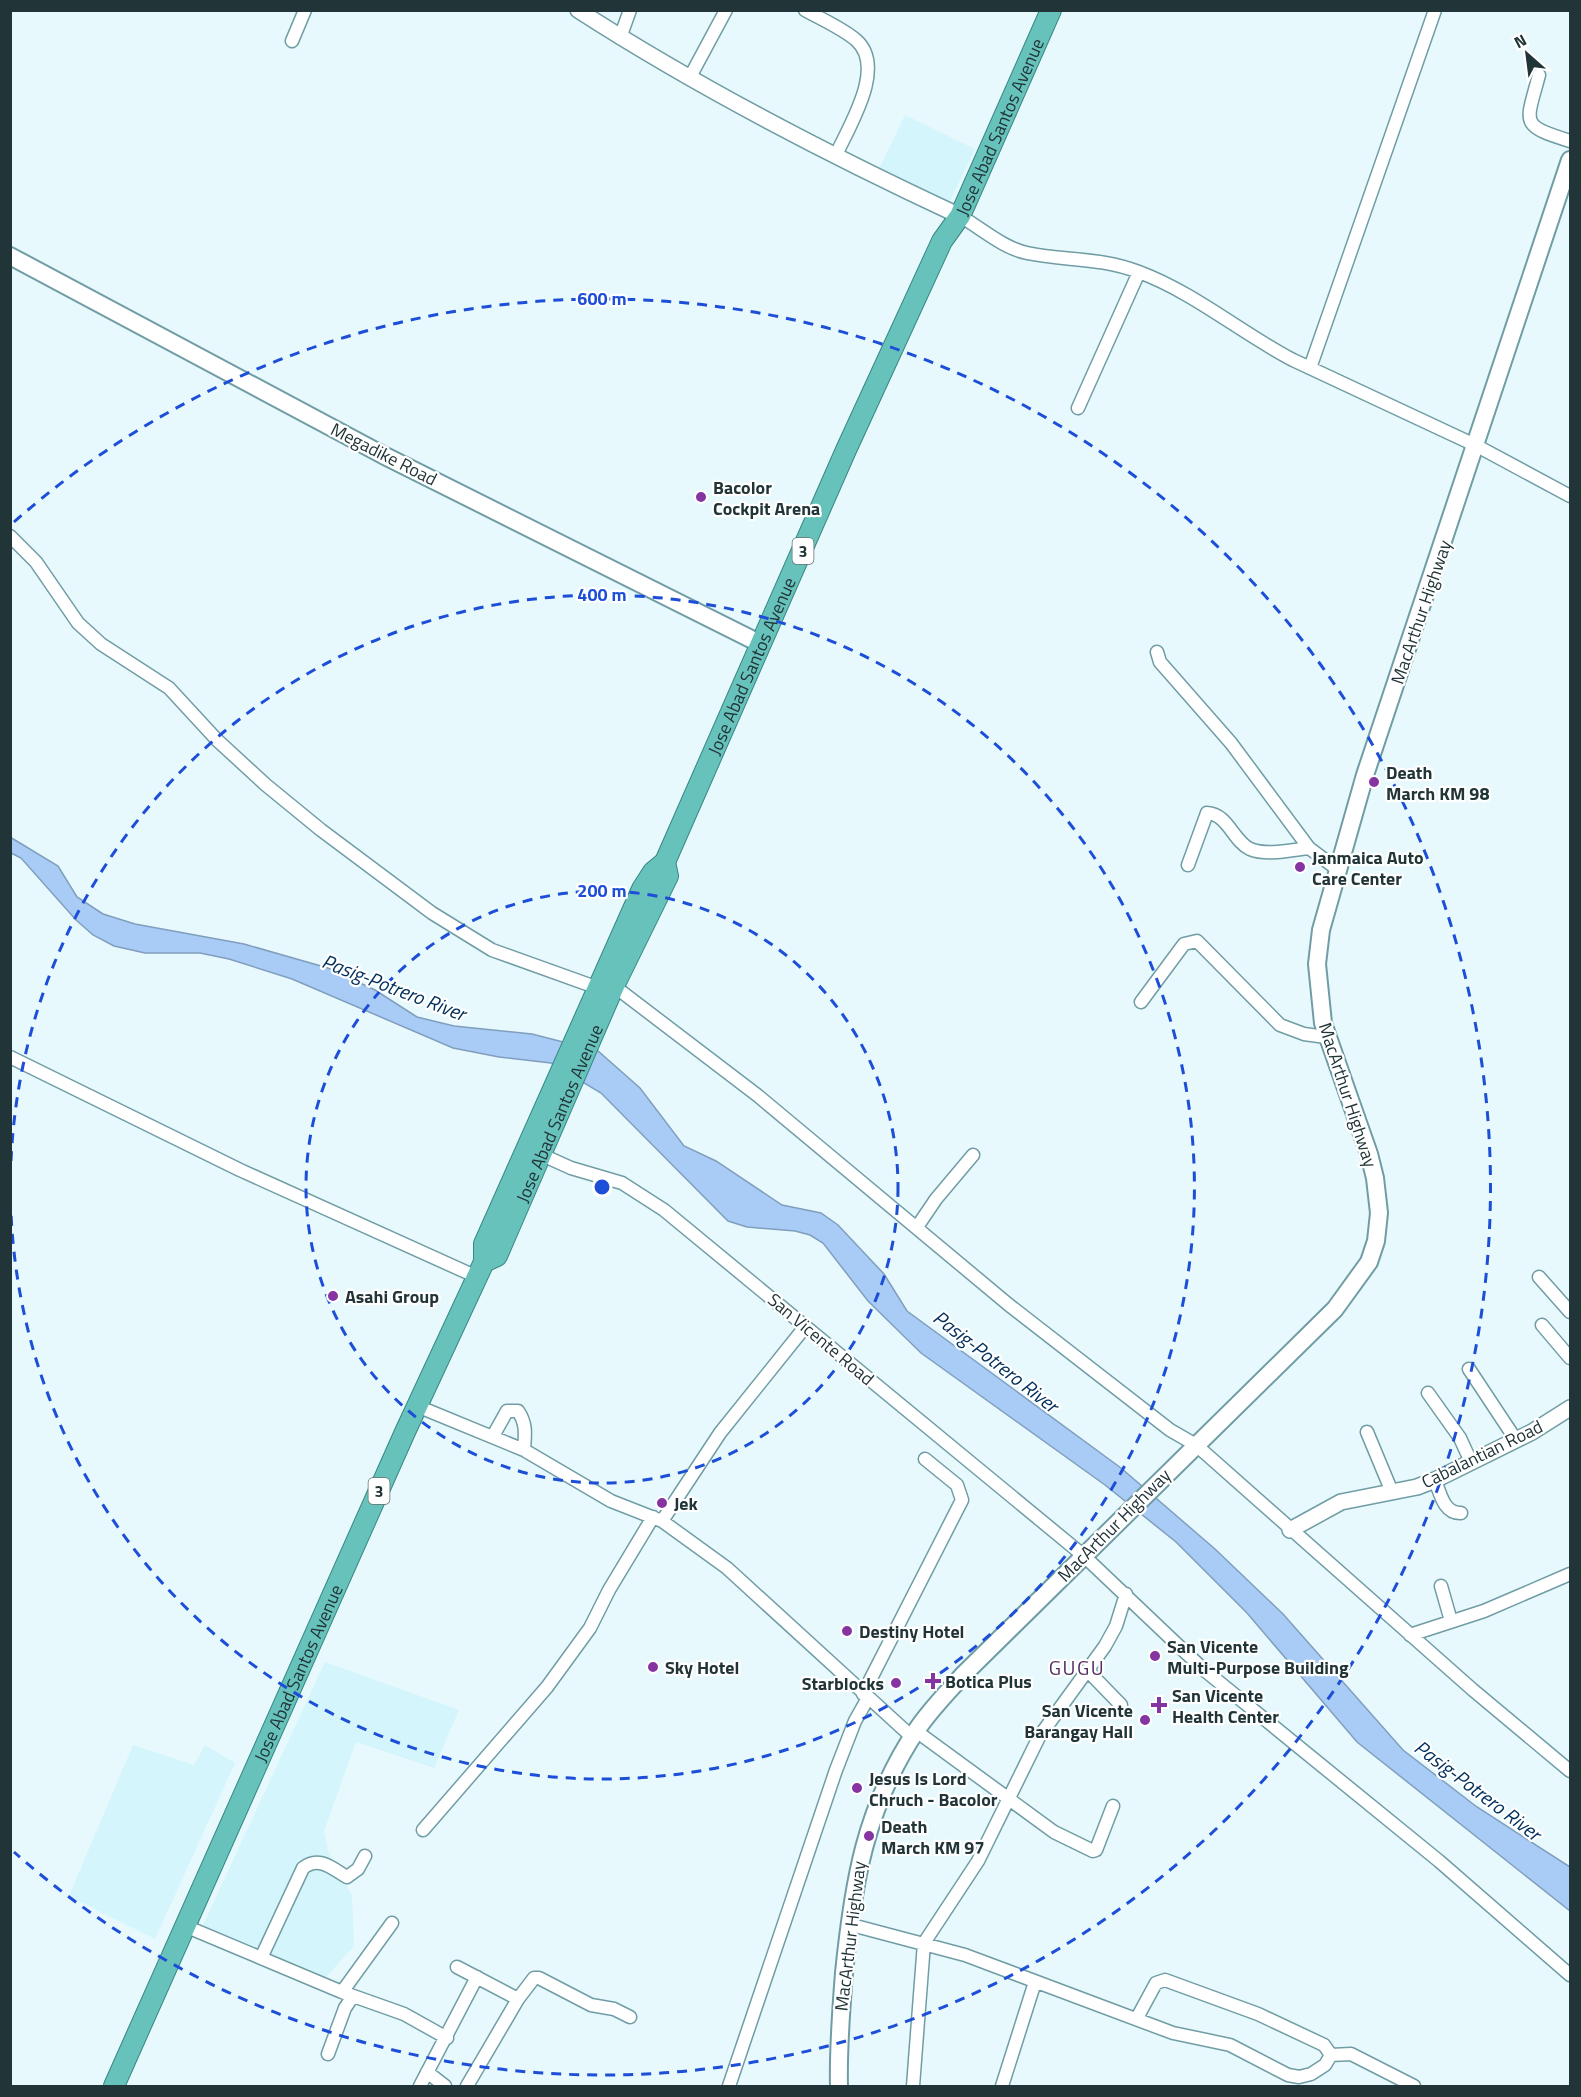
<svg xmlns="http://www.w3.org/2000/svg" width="1581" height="2097" font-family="'Titillium Web',sans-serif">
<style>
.built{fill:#d3f5fb}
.water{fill:#a8ccf6;stroke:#809ebd;stroke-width:1.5}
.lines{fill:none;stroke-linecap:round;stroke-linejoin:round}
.minor-casing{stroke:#709da5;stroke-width:15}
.tertiary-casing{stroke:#709da5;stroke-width:18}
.secondary-casing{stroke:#709da5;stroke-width:20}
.trunk-casing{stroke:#368782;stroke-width:22}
.minor{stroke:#fff;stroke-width:12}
.tertiary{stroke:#fff;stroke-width:15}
.secondary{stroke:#fff;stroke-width:16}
.trunk{stroke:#68c2bc;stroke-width:20}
.ring{fill:none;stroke:#1d4ed8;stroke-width:3;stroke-dasharray:10 8}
.poi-dot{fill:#8734a3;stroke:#fff;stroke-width:2}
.labels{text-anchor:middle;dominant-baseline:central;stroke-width:4.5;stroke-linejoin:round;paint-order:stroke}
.shield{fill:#fff;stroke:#647173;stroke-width:1.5}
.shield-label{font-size:16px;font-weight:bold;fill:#213437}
.street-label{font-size:18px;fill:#213437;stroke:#fff}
.poi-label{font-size:18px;font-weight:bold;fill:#213437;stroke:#fff;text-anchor:start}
.water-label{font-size:20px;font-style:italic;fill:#002f5c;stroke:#fff}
.neighbourhood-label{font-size:20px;letter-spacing:1.5px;fill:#542c63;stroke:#fff}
.centre{fill:#1d4ed8;stroke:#fff;stroke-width:3}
.ring-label{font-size:18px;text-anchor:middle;font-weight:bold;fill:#1d4ed8;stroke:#fff;stroke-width:4.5;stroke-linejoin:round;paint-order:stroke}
</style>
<rect width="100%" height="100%" fill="#e7f9fd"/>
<path class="built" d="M905,115L975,149L948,205L877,173Z
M325,1662L459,1710L434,1768L356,1742L324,1831L328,1851L352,1895L354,1946L326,1977L203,1925Z
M133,1745L194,1765L205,1745L235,1763L155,1939L69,1896Z"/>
<path class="water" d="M10,837L58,866L77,897L103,914L135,924L244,944L328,968L375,990L417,1017L454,1026L532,1034L598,1051L640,1088L684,1146L716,1161L782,1205L821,1213L838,1225L884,1274L907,1311L1121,1468L1215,1549L1283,1614L1403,1750L1477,1807L1570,1867V1911L1357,1742L1247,1613L1176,1542L1105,1485L921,1353L868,1301L823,1243L810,1235L795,1231L747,1227L728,1221L601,1093L551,1063L499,1057L453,1048L292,979L229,959L200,953H145L114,946L93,935L76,920L21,858L11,853Z"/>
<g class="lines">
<g class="minor-casing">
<path id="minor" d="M805,10C821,19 842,28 856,40C887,67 849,126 836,155
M620,38L630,10
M292,41L305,10
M1539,75C1526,124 1519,125 1570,141
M690,77L726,10
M960,216C981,228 1003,248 1027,253C1066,261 1099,257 1139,272C1195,293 1241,333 1293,360L1477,446L1570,496
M1310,368L1435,10
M1078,408L1139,272
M10,536L36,562L78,623L101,644L169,688L217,740L266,785L321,830L432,913L492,950L598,988
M1157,652L1160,662L1231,743L1309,848L1337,869
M1188,865L1207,813C1228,814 1233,841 1250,849C1267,856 1291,850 1309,848
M614,986L757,1095L1009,1305L1170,1430L1196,1445L1473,1690L1570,1771
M1141,1002L1184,944L1197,941L1280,1025L1304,1034L1326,1037
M10,1057L240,1170L477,1277
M540,1154L571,1168L622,1183L664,1210L1084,1556L1203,1669L1439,1861L1570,1975
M917,1227L936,1199L973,1155
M1539,1277L1570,1312
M1542,1325L1570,1358
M1469,1369L1516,1440
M1428,1393L1460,1438L1471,1462
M417,1406L524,1450L611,1501L662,1521L727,1568L912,1737
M1367,1432L1392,1492
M493,1436L507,1411H518C527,1424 525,1435 524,1450
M1435,1480C1440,1493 1444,1514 1461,1513
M662,1521L720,1433L805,1327
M1441,1586L1451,1621
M1410,1635L1484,1611L1570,1574
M1087,1670L1121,1705
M863,1694L962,1500L957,1485L925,1459
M916,1731L1054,1832L1093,1851L1096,1850L1113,1806
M423,1830L547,1687L590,1628L609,1590L653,1517
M848,1924L965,1955L1173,2033L1230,2045L1288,2075L1299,2077L1311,2074L1325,2065L1331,2055
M185,1926L342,1992L404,2014L447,2038
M261,1958L303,1868C319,1855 333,1869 347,1877L358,1869L365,1856
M457,1967L518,1999
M342,1992L392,1923
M1137,2018L1156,1983L1165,1980L1258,2014L1324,2045L1331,2055
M328,2054L345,2008L353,1996
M1331,2055L1351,2054L1414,2086
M427,2072L445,2086
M420,2086L477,1977
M467,2086L518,1999L534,1978H539L591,2005L614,2009L630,2017
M729,2086L836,1770L855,1721L868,1698
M913,2086L924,1943L978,1861L1039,1737L1105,1646L1116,1626L1126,1594
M1002,2086L1035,1982"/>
</g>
<g class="tertiary-casing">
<path id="tertiary" d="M578,10C699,88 829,155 960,216
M1290,1530L1341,1502L1417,1487L1435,1480L1532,1432L1570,1408"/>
</g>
<g class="secondary-casing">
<path id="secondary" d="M10,256L383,455L761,644
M839,2086C838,2048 841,2011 844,1973C853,1883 865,1808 916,1731C929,1711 947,1693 963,1675L1335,1309L1369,1262L1376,1241L1379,1213L1375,1178L1369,1154L1323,1023L1317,964L1321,930L1365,775L1570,160"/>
</g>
<g class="trunk-casing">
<g id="trunk">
<path id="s1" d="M484,1262L497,1256L503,1242L614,986L668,876L665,862"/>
<path id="s2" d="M114,2086L405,1432L484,1262V1244L642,889L653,872L665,862L846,450L942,241L960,216L1051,10"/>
</g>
</g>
<use href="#minor" class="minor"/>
<use href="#tertiary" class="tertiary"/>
<use href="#secondary" class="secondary"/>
<use href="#trunk" class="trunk"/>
</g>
<g class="ring">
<circle cx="602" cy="1187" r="296"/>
<path d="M11 1161A592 592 0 1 1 11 1213"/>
<path d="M14 522A888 888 0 1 1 14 1852"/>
</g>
<g class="poi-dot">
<circle cx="701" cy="497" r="6"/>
<circle cx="1374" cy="782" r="6"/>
<circle cx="1300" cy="867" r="6"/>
<circle cx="333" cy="1296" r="6"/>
<circle cx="662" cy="1503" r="6"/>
<circle cx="847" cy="1631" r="6"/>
<circle cx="1155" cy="1656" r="6"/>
<circle cx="653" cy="1667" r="6"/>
<path d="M930 1672h6v6h6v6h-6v6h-6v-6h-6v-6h6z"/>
<circle cx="896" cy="1683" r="6"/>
<path d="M1156 1696h6v6h6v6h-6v6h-6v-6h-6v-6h6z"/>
<circle cx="1145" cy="1720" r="6"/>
<circle cx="857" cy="1788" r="6"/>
<circle cx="869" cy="1836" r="6"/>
</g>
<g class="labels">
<g class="shield">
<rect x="792.5" y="538" width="21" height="26" rx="4.5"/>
<rect x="368.5" y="1478" width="21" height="26" rx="4.5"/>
</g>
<g class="shield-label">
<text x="803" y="551">3</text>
<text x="379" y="1491">3</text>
</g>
<g class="street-label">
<text stroke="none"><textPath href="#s2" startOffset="2154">Jose Abad Santos Avenue</textPath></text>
<text transform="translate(384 454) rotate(27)">Megadike Road</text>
<text transform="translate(1421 612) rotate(-71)">MacArthur Highway</text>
<text stroke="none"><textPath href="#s2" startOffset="1560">Jose Abad Santos Avenue</textPath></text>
<text transform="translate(1348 1095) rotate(72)">MacArthur Highway</text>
<text stroke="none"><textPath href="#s1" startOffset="170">Jose Abad Santos Avenue</textPath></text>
<text transform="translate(821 1339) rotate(40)">San Vicente Road</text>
<text transform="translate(1482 1454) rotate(-26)">Cabalantian Road</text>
<text transform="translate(1114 1525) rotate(-45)">MacArthur Highway</text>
<text stroke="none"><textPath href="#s2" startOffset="452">Jose Abad Santos Avenue</textPath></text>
<text transform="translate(850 1936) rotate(-83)">MacArthur Highway</text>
</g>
<g class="poi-label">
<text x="713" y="487">Bacolor<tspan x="713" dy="21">Cockpit Arena</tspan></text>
<text x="1386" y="772">Death<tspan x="1386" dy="21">March KM 98</tspan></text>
<text x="1312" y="857">Janmaica Auto<tspan x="1312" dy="21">Care Center</tspan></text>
<text x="345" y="1296">Asahi Group</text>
<text x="674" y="1503">Jek</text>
<text x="859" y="1631">Destiny Hotel</text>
<text x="1167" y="1646">San Vicente<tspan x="1167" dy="21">Multi-Purpose Building</tspan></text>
<text x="665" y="1667">Sky Hotel</text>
<text x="945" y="1681">Botica Plus</text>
<text x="884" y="1683" text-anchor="end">Starblocks</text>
<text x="1172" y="1695">San Vicente<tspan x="1172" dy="21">Health Center</tspan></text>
<text x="1133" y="1710" text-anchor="end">San Vicente<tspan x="1133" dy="21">Barangay Hall</tspan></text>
<text x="869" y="1778">Jesus Is Lord<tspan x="869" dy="21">Chruch - Bacolor</tspan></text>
<text x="881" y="1826">Death<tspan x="881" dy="21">March KM 97</tspan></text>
</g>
<g class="water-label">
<text transform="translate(394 987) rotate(21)">Pasig-Potrero River</text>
<text transform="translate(996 1361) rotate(38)">Pasig-Potrero River</text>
<text transform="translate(1478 1790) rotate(37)">Pasig-Potrero River</text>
</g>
<g class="neighbourhood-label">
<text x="1077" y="1667">GUGU</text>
</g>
</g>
<circle cx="602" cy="1187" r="9" class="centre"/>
<g class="ring-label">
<text x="602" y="305">600 m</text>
<text x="602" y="601">400 m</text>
<text x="602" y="897">200 m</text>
</g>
<rect width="1581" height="2097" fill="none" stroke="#213437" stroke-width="24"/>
<g transform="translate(1527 54) rotate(332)" stroke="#ffffff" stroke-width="4.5" paint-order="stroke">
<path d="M0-4.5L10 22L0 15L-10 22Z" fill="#213437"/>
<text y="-9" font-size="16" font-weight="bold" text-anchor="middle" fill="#213437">N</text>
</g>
</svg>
